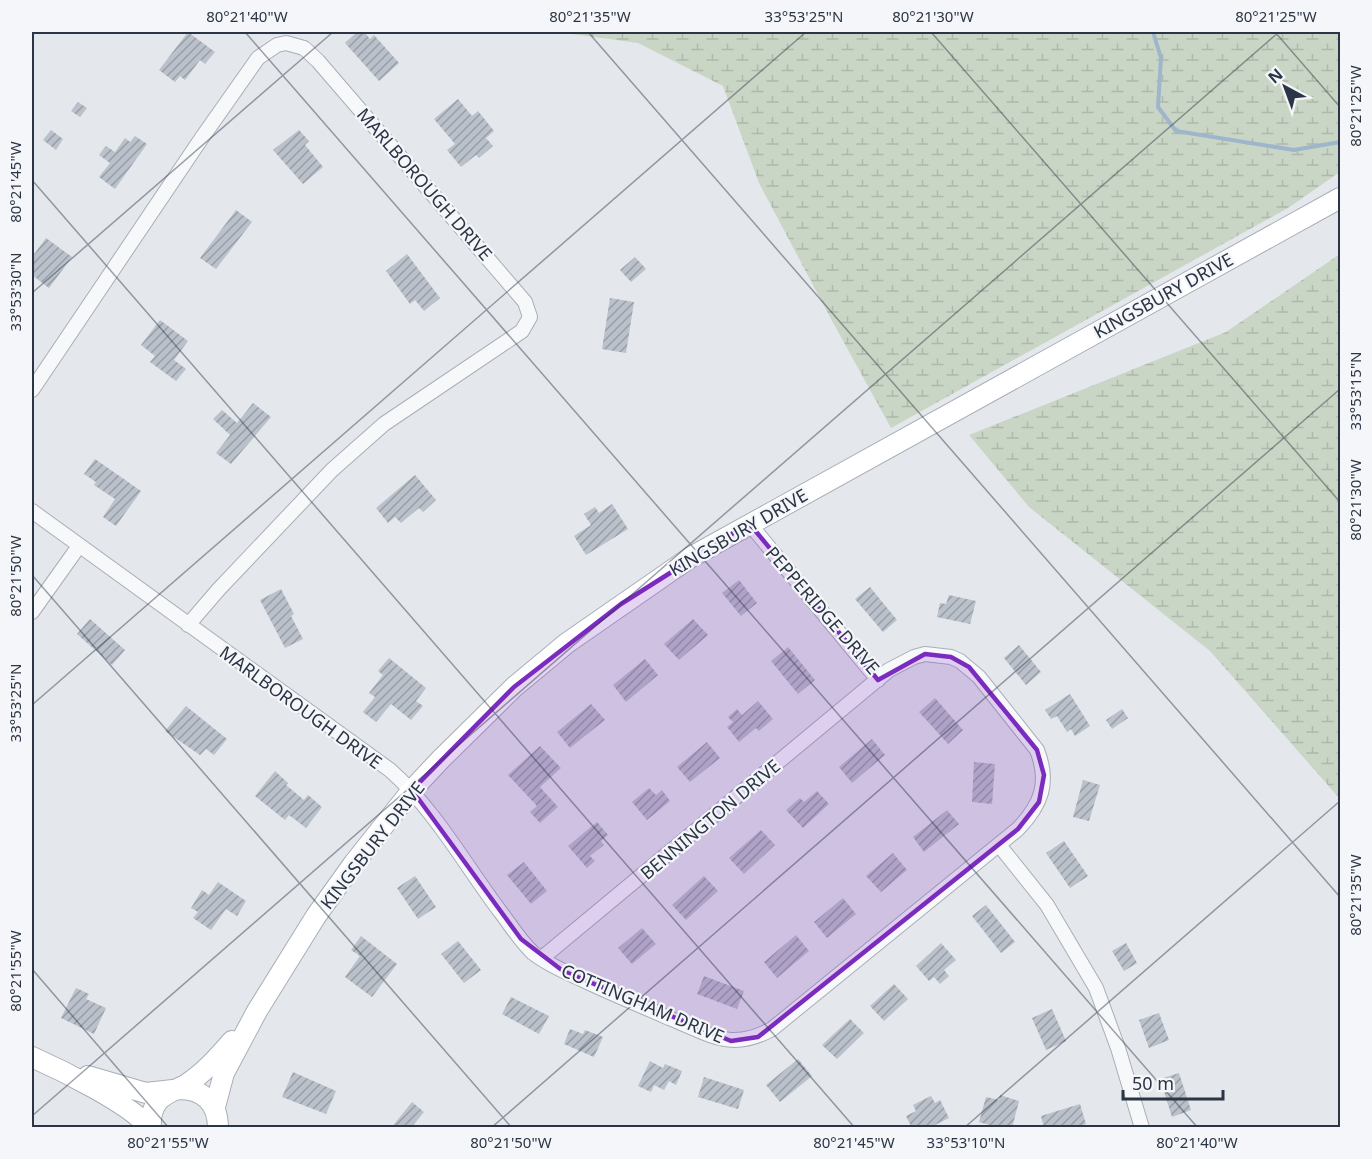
<svg xmlns="http://www.w3.org/2000/svg" width="1372" height="1159" font-family="'Noto Sans',sans-serif">
<style>
.wetland{fill:url(#wetland-marsh)}
.lines{fill:none;stroke-linecap:round;stroke-linejoin:round}
.stream{stroke:#9eb6cc;stroke-width:4}
.building{fill:url(#building-hatch)}
.street-casing{stroke:#a9aeb7;stroke-width:16}
.secondary-casing{stroke:#a9aeb7;stroke-width:22}
.street{stroke:#f7f8fa;stroke-width:14}
.secondary{stroke:#fff;stroke-width:20}
.marked{fill:#7b2cbf;fill-opacity:0.2;stroke:#7b2cbf;stroke-width:4.5;stroke-linejoin:round}
.ticks{fill:none;stroke:#2b3545;stroke-width:1.5;stroke-opacity:0.45}
.labels{text-anchor:middle;dominant-baseline:central;stroke-width:4.5;stroke-linejoin:round;paint-order:stroke}
.street-label{font-size:18px;fill:#2b3545;stroke:#f4f6f9}
.neatline{fill:none;stroke:#2b3545;stroke-width:2}
.ticks-label{font-size:15px;text-anchor:middle;fill:#2b3545}
</style>
<defs>
<pattern id="wetland-marsh" width="20" height="14" patternUnits="userSpaceOnUse" patternTransform="scale(1.5)"><rect width="20" height="14" fill="#cad6c5"/><path d="M1 5h8M5 5V1M11 12h8M15 12V8" fill="none" stroke="#aeb8ab"/></pattern>
<pattern id="building-hatch" width="6" height="6" patternUnits="userSpaceOnUse" patternTransform="scale(1.5)"><rect width="6" height="6" fill="#bbc1ca"/><path d="M-1 1l2-2M0 6l6-6M5 7l2-2" fill="none" stroke="#989ea6"/></pattern>
</defs>
<rect width="100%" height="100%" fill="#e4e7ec"/>
<path class="wetland" d="M557,32H1340V172L1288,208L891,428L831,319L759,183L723,86L638,43Z
M1340,254V799L1210,651L1029,507L969,435L1226,332Z"/>
<g class="lines">
<path class="stream" d="M1153,32L1161,58L1158,107L1176,131L1294,150L1340,142"/>
</g>
<path class="building" d="M188,32L215,52L205,64L200,60L185,80L180,76L175,82L159,70Z
M357,32H364L370,39L374,35L399,63L379,81L345,43Z
M458,99L472,116L478,111L494,131L486,138L493,146L479,158L476,155L461,167L447,150L455,144L434,119Z
M78,102L87,108L80,117L71,111Z
M51,130L63,139L56,150L43,140Z
M299,130L309,141L305,145L323,167L303,184L273,150Z
M135,136L147,144L115,189L99,177L110,163L99,155L106,146L115,152L125,138L130,142Z
M236,210L252,222L216,269L200,258Z
M46,238L72,257L49,288L32,275V257Z
M407,254L440,298L424,311L415,300L410,304L386,271Z
M635,257L646,269L631,282L620,270Z
M610,298L634,302L626,353L602,349Z
M160,320L188,341L174,360L186,369L176,381L150,362L155,356L141,345Z
M253,403L271,417L231,464L216,453L230,435L213,419L222,410L237,423Z
M95,459L141,491L116,526L103,517L115,499L94,485L96,482L84,474Z
M415,475L436,500L423,512L419,508L401,523L395,517L388,523L376,508Z
M612,504L628,529L586,555L574,536L591,525L584,514L595,507L599,513Z
M739,580L757,603L741,616L722,593Z
M870,587L897,620L883,632L855,599Z
M281,589L294,614L291,616L303,639L285,648L260,600Z
M949,595L976,601L970,624L937,617L940,603L946,604Z
M90,619L125,650L112,665L77,634Z
M693,619L708,635L679,660L664,644Z
M1019,645L1041,672L1026,685L1004,658Z
M788,647L815,680L798,694L771,661Z
M389,658L426,688L416,701L423,706L411,720L391,704L376,722L363,712L375,697L369,693L383,675L378,671Z
M645,659L658,675L626,702L613,685Z
M1070,694L1090,726L1075,736L1071,729L1067,732L1057,716L1051,719L1045,710Z
M935,698L963,730L948,744L919,712Z
M758,701L773,719L759,731L756,728L739,742L727,727L733,722L728,717L737,709L742,715Z
M591,704L605,720L570,748L557,732Z
M186,706L227,739L214,755L206,749L200,755L165,731Z
M1122,709L1128,718L1112,729L1106,720Z
M872,739L885,755L852,783L839,767Z
M707,742L720,758L690,782L677,767Z
M540,746L561,768L540,787L558,807L540,823L530,812L537,806L508,775Z
M974,762L995,764L992,804L972,802Z
M275,771L288,783L286,785L304,800L308,795L322,807L306,828L289,815L285,820L255,796Z
M1083,780L1100,785L1089,821L1073,817Z
M649,788L656,795L662,790L670,801L647,820L632,802Z
M817,791L829,804L803,828L786,810L800,798L804,802Z
M947,810L959,824L924,852L913,837Z
M597,822L608,835L601,841L604,845L590,856L595,861L587,868L568,846Z
M761,830L775,845L744,874L729,858Z
M1064,841L1088,876L1070,888L1046,853Z
M893,853L907,870L881,892L866,876Z
M524,862L547,891L531,904L507,875Z
M415,876L436,907L418,919L397,888Z
M704,876L718,891L686,920L672,905Z
M218,882L246,901L237,916L226,909L211,930L193,918L198,912L191,908L202,890L209,895Z
M843,898L856,914L827,938L814,922Z
M986,905L1015,942L1001,953L972,916Z
M642,928L656,944L632,964L618,948Z
M796,935L809,951L777,978L764,962Z
M361,936L397,964L372,997L345,977L360,956L351,950Z
M458,941L481,970L464,983L441,954Z
M941,943L956,960L944,970L949,976L940,984L934,977L929,981L916,966Z
M1126,943L1137,963L1124,971L1112,951Z
M704,976L744,991L737,1009L697,994Z
M894,984L908,999L884,1021L870,1006Z
M76,988L89,994L86,999L106,1008L94,1034L61,1018Z
M511,997L549,1016L539,1034L502,1014Z
M1052,1009L1066,1041L1046,1050L1032,1018Z
M1159,1013L1169,1040L1149,1048L1139,1020Z
M850,1019L864,1033L837,1059L822,1045Z
M570,1029L583,1034L585,1030L603,1037L594,1057L564,1044Z
M798,1059L812,1076L780,1102L766,1085Z
M650,1061L663,1068L665,1064L682,1071L676,1085L669,1081L664,1090L654,1085L651,1092L638,1086Z
M293,1072L336,1091L326,1114L282,1097Z
M1179,1073L1191,1110L1172,1117L1160,1079Z
M704,1077L744,1090L738,1109L698,1097Z
M1000,1095L1019,1101L1012,1128H1000L979,1122L986,1097L999,1100Z
M931,1096L935,1103L940,1100L949,1118L929,1128H912L906,1116L916,1111L913,1105Z
M412,1102L424,1112L411,1128H391Z
M1080,1104L1086,1124L1075,1128H1044L1041,1116Z"/>
<g class="lines">
<g class="street-casing">
<path id="street" d="M32,390L201,139L258,58L277,45L286,43L304,48L318,61L525,302L530,317L522,331L384,424L332,470L219,589L188,625
M32,511L390,770C434,809 464,863 499,910C510,924 520,941 533,953C547,964 565,972 581,979C610,993 640,1005 669,1018C710,1034 730,1052 772,1029L1018,829C1041,805 1050,783 1037,750L979,677L960,661L951,657L925,654L914,657L889,670L542,958
M749,523L878,680
M32,612L79,546
M999,845L1047,905L1096,988L1118,1048L1142,1128"/>
</g>
<g class="secondary-casing">
<path id="secondary" d="M32,1057C59,1069 133,1105 149,1128
M88,1076L146,1093L173,1090
M179,1089C203,1089 218,1103 218,1128
M215,1107L224,1073L257,1011L316,916L354,863L412,790L441,759L514,687L567,643L691,557L1340,198
M151,1128C150,1117 152,1109 158,1101C166,1092 177,1090 187,1084C205,1072 218,1057 232,1041"/>
</g>
<use href="#street" class="street"/>
<use href="#secondary" class="secondary"/>
</g>
<path class="marked" d="M749,523L878,680L925,654L951,657L969,667L1037,750L1044,775L1039,802L1018,829L758,1037L731,1041L563,971L521,939L412,790L514,687L621,604Z"/>
<path class="ticks" d="M245,32L1198,1128M588,32L1340,897M931,32L1340,502M1275,32L1340,107M32,180L855,1128M32,293L333,32M32,575L512,1128M32,705L806,32M32,969L169,1128M32,1116L1279,32M491,1128L1340,389M964,1128L1340,801"/>
<g class="labels">
<g class="street-label">
<text transform="translate(425 184) rotate(49)">MARLBOROUGH DRIVE</text>
<text transform="translate(1163 295) rotate(-29)">KINGSBURY DRIVE</text>
<text transform="translate(738 532) rotate(-30)">KINGSBURY DRIVE</text>
<text transform="translate(823 610) rotate(49)">PEPPERIDGE DRIVE</text>
<text transform="translate(301 707) rotate(36)">MARLBOROUGH DRIVE</text>
<text transform="translate(710 819) rotate(-40)">BENNINGTON DRIVE</text>
<text transform="translate(372 845) rotate(-52)">KINGSBURY DRIVE</text>
<text transform="translate(643 1003) rotate(23)">COTTINGHAM DRIVE</text>
</g>
</g>
<rect width="1372" height="1159" fill="none" stroke="#f4f6f9" stroke-width="66"/>
<g transform="translate(1285 87) rotate(319)" stroke="#f4f6f9" stroke-width="4.5" paint-order="stroke">
<path d="M0-4.5L10 22L0 15L-10 22Z" fill="#2b3545"/>
<text y="-9" font-size="16" font-weight="bold" text-anchor="middle" fill="#2b3545">N</text>
</g>
<path d="M1123 1090v9h100v-9" fill="none" stroke="#2b3545" stroke-width="3"/>
<text x="1132" y="1090" font-size="18" fill="#2b3545" stroke="#f4f6f9" stroke-width="4.5" paint-order="stroke">50 m</text>
<rect x="33" y="33" width="1306" height="1093" class="neatline"/>
<g class="ticks-label">
<text x="247" y="22">80°21'40"W</text>
<text x="590" y="22">80°21'35"W</text>
<text x="804" y="22">33°53'25"N</text>
<text x="933" y="22">80°21'30"W</text>
<text x="1276" y="22">80°21'25"W</text>
<text transform="translate(1356 106) rotate(-90)" y="5">80°21'25"W</text>
<text transform="translate(16 182) rotate(-90)" y="5">80°21'45"W</text>
<text transform="translate(16 292) rotate(-90)" y="5">33°53'30"N</text>
<text transform="translate(1356 391) rotate(-90)" y="5">33°53'15"N</text>
<text transform="translate(1356 500) rotate(-90)" y="5">80°21'30"W</text>
<text transform="translate(16 576) rotate(-90)" y="5">80°21'50"W</text>
<text transform="translate(16 703) rotate(-90)" y="5">33°53'25"N</text>
<text transform="translate(1356 895) rotate(-90)" y="5">80°21'35"W</text>
<text transform="translate(16 971) rotate(-90)" y="5">80°21'55"W</text>
<text x="168" y="1148">80°21'55"W</text>
<text x="511" y="1148">80°21'50"W</text>
<text x="854" y="1148">80°21'45"W</text>
<text x="966" y="1148">33°53'10"N</text>
<text x="1197" y="1148">80°21'40"W</text>
</g>
</svg>
